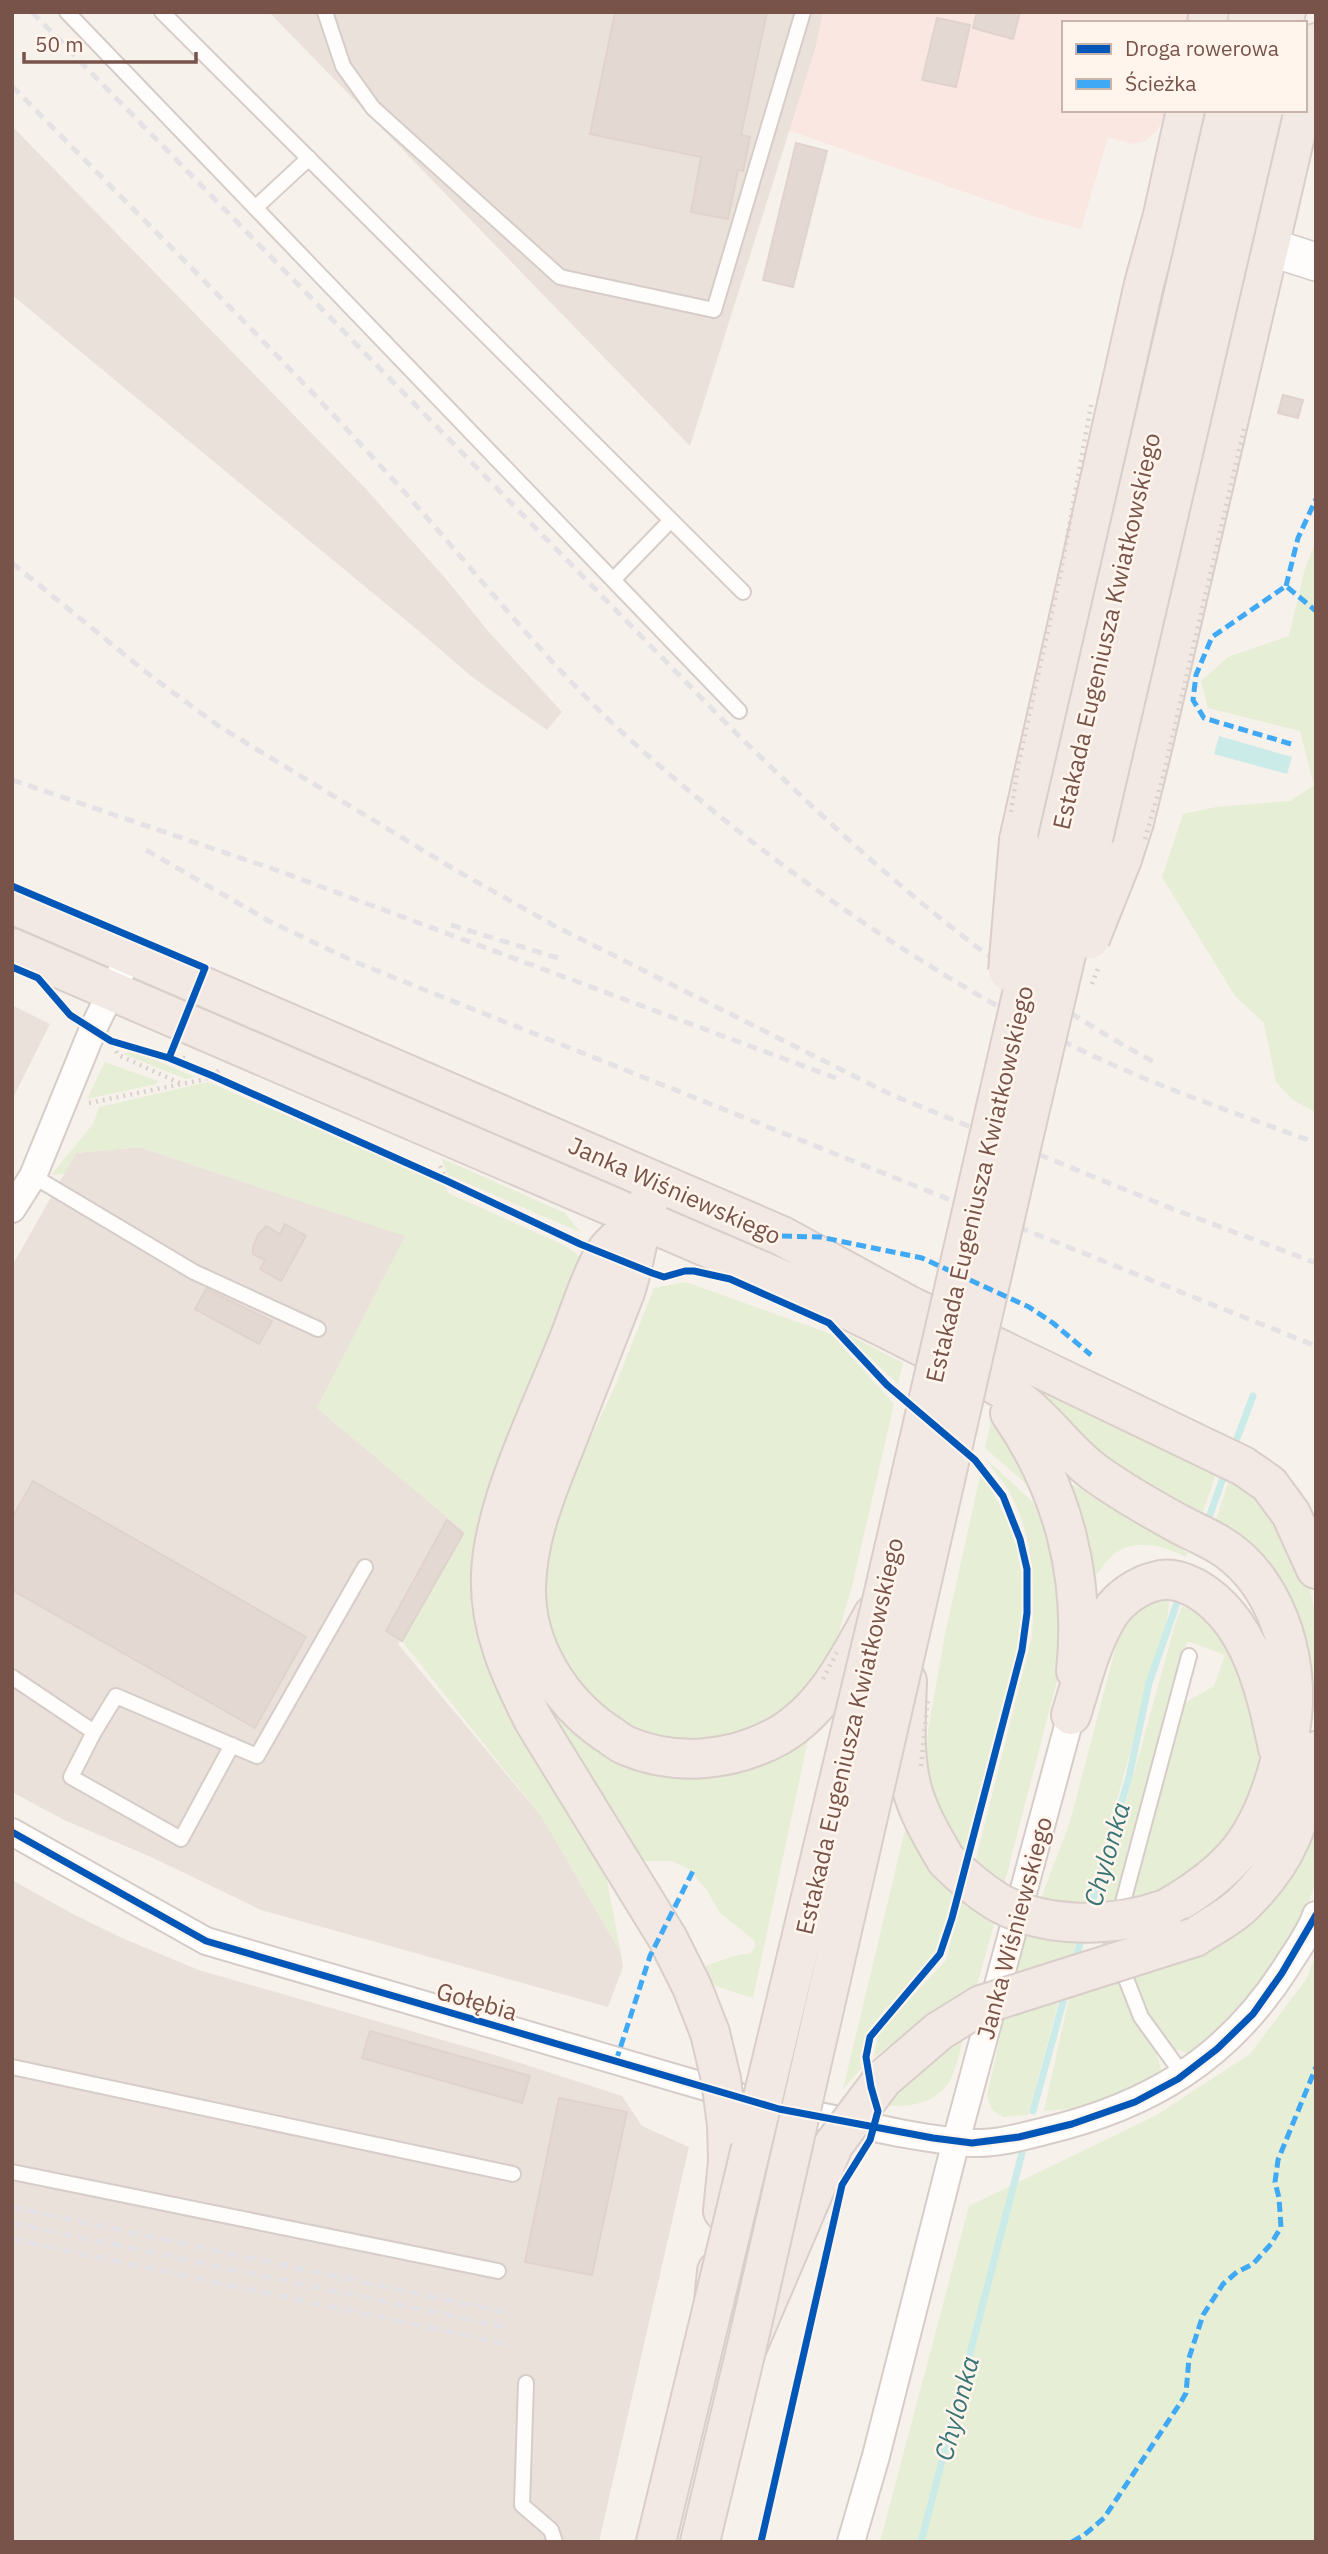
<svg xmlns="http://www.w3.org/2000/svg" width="1328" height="2554" font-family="'IBM Plex Sans',sans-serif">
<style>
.commercial{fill:#fbe7e1}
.industrial{fill:#ebe1db}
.green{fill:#e6eed5}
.water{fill:#cbebe9}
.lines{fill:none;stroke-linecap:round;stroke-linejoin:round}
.stream{stroke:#cbebe9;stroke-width:7}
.building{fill:#e4d8d2;stroke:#e0d3cd;stroke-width:2}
.service-casing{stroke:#d6ccc8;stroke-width:18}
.minor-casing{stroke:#d6ccc8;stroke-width:30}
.secondary-casing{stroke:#d7ccc8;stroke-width:40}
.trunk-casing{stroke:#d9cec9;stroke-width:42}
.path{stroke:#dad0cd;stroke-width:4.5;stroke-dasharray:2 5;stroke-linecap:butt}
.service{stroke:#fefdfc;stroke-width:14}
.minor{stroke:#fefdfc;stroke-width:26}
.secondary{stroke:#fefdfc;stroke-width:37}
.trunk{stroke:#f2e9e4;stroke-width:38}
.rail{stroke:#e4e2e5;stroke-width:5;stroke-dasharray:10 7;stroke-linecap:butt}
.trunk-bridge-casing{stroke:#d9cec9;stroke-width:42;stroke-linecap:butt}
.path-bridge{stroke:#dad0cd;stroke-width:4.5;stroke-dasharray:2 5;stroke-linecap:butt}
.trunk-bridge{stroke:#f2e9e4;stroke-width:38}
.quiet{stroke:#3fa9f5;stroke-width:5;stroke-dasharray:10 5;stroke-linecap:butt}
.cycleway-casing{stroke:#fff5ec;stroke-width:11}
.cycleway{stroke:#0057b8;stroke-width:7}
.labels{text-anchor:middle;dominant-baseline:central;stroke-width:5;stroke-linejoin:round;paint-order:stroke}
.street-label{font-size:24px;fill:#785349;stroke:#fff5ec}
.water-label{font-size:26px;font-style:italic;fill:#387576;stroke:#fff5ec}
</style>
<rect width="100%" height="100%" fill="#f7f1eb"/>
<path class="commercial" d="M823,12H1188L1186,23H1064V110H1167L1157,131L1145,141L1131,144L1108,137L1081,229L1036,217L788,130L816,46Z"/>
<path class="industrial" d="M269,12H823L816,46L690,446Z
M12,126L366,489L446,579L488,631L562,712L547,730L472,677L420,632L12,295Z
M12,1005L50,1024L12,1100Z
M140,1147L406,1236L317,1408L465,1532L398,1644L542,1817L621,1953L623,1967L608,2007L261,1910L151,1857L64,1820L12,1792V1266L76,1153Z
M12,1880L71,1913L122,1938L199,1970L505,2058L622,2096L642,2126L689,2147L599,2542H12Z"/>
<path class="green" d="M1316,540V1111L1315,1112L1293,1100L1276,1082L1264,1023L1235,996L1162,877L1183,814L1216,807L1290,801L1314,785L1300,731L1208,708L1201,681L1228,657L1289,636L1304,572Z
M132,1050L195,1077L186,1079L123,1054Z
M105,1062L158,1081L156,1084L87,1099Z
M208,1082L445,1184L448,1193L566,1246L579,1256L581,1264L477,1536L606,1876L621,1953L542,1817L402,1641L465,1532L317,1408L405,1236L140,1147L76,1153L64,1174L51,1175L93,1124L99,1107Z
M441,1158L565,1213L580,1232L448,1175Z
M686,1282L831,1334L894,1404L853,1582L839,1632L826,1663L800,1702L735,1738L660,1741L622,1722L586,1693L558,1651L547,1612L544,1570L552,1529L583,1454L616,1384L654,1288Z
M841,1331L903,1363L898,1384Z
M1003,1369L1216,1474L1199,1523L1149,1496Z
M993,1411L1051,1506L985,1448Z
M984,1457L1047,1515L1063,1597L1059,1673L1004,1885L975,1863L1032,1636C1035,1587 1034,1538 1010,1493C1003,1480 992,1469 984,1457Z
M981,1472C998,1501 1016,1533 1020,1566C1029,1620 1012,1672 998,1724C987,1767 976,1811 965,1854L933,1810L923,1776L928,1731L945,1634Z
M1229,1480L1249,1494L1270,1514L1308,1582L1316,1616L1315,1699L1309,1729L1249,1874L1219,1900L1186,1923L1153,1929L1199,1907L1305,1688L1213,1529Z
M1070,1483L1188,1553L1185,1557C1164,1545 1132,1537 1112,1556C1105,1562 1100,1571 1094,1578H1090L1066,1485Z
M1170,1594L1167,1620L1087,1907L1040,1901L1070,1822L1121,1627L1131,1608Z
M1185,1600L1225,1629L1262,1738L1256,1778L1243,1812L1227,1838L1202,1865L1156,1895L1126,1905L1179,1711L1186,1702L1214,1686L1225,1655L1187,1641L1113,1906L1097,1907L1176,1621Z
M554,1711C566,1724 579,1737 595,1746C612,1756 699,1780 719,1777C751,1772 783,1760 808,1740L753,1998L715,1986L705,1966L734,1956L751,1953L755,1947V1941L720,1913L706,1889L689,1869L672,1861H642L548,1713Z
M1316,1819V1881L1304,1915L1266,1985L1193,2055L1168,2047L1145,2015L1129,1975Z
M906,1826L956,1891C950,1909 946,1931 938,1948C919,1986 852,2022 861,2069L843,2089Z
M963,1895L996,1917L976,1989L933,2013L874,2057L878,2035L883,2028L946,1960Z
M1026,1929L1077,1939L1072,1958L1017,1974Z
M1316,1953V2542H880L969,2206L1155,2116L1250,2054L1307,1978Z
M1118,1977C1126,2014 1156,2038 1162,2074L1109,2100L1076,2108L1044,2111L1071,1989Z
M1061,1993L1028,2115L1003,2117L992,2110L987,2096L1006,2010Z
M966,2030C961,2044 957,2070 949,2082C935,2105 904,2109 880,2104Z"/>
<path class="water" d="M1219,736L1292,757L1287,774L1214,754Z"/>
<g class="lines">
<path class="stream" d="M1236,1441L1253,1396
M1207,1523L1223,1478
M1090,1909L1129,1777L1149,1683L1179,1597
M1074,1963L1083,1934
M1033,2111L1066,1991
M921,2542L1022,2153"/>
</g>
<path class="building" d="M615,12H767L741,135L750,137L743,171L738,170L728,219L691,212L701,157L590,134Z
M977,12H1020L1013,39L973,28Z
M937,18L970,25L956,87L922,80Z
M796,143L827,151L793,287L763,280Z
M1283,395L1303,400L1298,418L1278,413Z
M285,1224L306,1236L281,1281L260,1269L265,1260L253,1254V1247L258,1235L266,1226L280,1234Z
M206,1289L272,1321L259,1344L195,1309Z
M33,1481L306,1637L255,1728L12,1590V1518Z
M447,1520L463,1534L402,1641L386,1631Z
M370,2031L530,2076L522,2103L362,2058Z
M559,2098L627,2112L592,2275L525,2262Z"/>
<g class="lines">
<g class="service-casing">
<path id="service" d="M67,12L739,711
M162,12L743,592
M325,12L343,66L373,108L560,277L714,310L803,12
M255,208L309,158
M613,580L671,520
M33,1176L194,1272L318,1329
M12,1677L94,1732L116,1696L257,1756L365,1567
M94,1732L71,1777L181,1839L232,1745
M12,2067L513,2174
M1183,2075L1141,2017L1112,1943L1189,1656
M12,2172L498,2271
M526,2383L522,2505L551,2530L555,2542"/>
</g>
<g class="minor-casing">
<path id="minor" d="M12,1209L33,1176L93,1029L130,954
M12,1832L206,1941L737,2096
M784,2109C845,2120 911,2139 972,2143C996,2144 1021,2137 1045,2131C1150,2106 1228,2059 1287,1966C1297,1950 1310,1933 1316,1915
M851,2542L876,2456L956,2141L1071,1715"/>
</g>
<g class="secondary-casing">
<path id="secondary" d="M1239,252L1270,247L1316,262"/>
</g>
<g class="trunk-casing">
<path id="trunk" d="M1207,23L1209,12
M1247,23L1249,12
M1283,23L1286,12
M1305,90L1316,43
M1019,840L1144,284L1163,215L1186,110
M1122,859L1134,822L1150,757L1301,110
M12,904L782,1236L910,1306L1243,1466L1269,1484L1291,1514L1316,1569
M12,948L820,1296C864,1317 906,1338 948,1360C971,1372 997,1383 1017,1399C1046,1420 1065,1450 1094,1472C1120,1491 1150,1508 1179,1524C1194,1532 1212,1539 1226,1549C1281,1587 1303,1672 1289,1735C1287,1745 1282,1755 1279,1765C1259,1839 1232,1871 1166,1909
M650,1197C638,1228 636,1260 625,1292C606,1341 586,1391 567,1440C548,1488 527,1535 526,1588C525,1645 559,1700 605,1732C612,1736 619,1743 627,1746C677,1767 733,1761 780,1735C825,1708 849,1659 873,1615
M641,1219C630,1230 611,1242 603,1256C587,1284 578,1319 565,1349C539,1414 493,1506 491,1575C489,1628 510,1674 534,1721L668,1939L692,1987L710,2033
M1010,1413C1063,1489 1086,1578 1076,1671
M907,1681C906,1715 903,1752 911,1785C917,1811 932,1836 946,1860
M1071,1715C1082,1681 1090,1644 1109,1614C1120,1598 1138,1585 1157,1581C1171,1577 1184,1582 1197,1589C1251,1621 1266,1691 1278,1748
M1195,1937C1210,1927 1228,1918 1241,1906C1293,1857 1300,1817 1316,1751
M723,2211L728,2161L727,2125
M656,2542L714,2302L717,2271
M700,2542L746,2350L834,2144"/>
</g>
<path class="path" d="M113,1045L118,1055L182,1084
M169,1058H189
M89,1103L201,1080L213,1076L219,1070
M440,1166L447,1181"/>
<use href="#service" class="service"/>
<use href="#minor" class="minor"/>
<use href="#secondary" class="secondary"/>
<use href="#trunk" class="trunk"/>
<path class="rail" d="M32,12L723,720C853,849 991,975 1154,1062
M12,86C138,215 266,340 387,473C470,563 543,662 635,744C765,861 928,976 1085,1052C1160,1088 1239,1114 1316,1143
M12,563L152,677L220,727L452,868L555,926L892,1095L1173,1209L1316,1263
M12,780L279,871L836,1078
M146,850L269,921L355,962L1316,1346
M451,925L558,958
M12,2207L513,2314
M12,2223L510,2328
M12,2239L507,2344"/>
<g class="trunk-bridge-casing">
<path id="trunk-bridge" d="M1090,939L1122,859
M1008,971L1019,840
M946,1860C961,1875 977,1889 996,1901C1045,1930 1115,1927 1166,1909
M710,2033L721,2079L727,2125
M834,2144L883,2079L939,2031L981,2005L1195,1937
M714,2302L883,1597L1226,110
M746,2350L1022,1143L1263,110"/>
</g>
<path class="path-bridge" d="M1011,812L1018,766L1061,571L1091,405
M1145,839L1163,777L1244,429
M1092,984L1099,966
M823,1679L837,1652
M921,1766L928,1698"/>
<use href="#trunk-bridge" class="trunk-bridge"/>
<path class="quiet" d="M1286,586L1298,538L1316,499
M1291,744L1204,718L1193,700L1196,675L1212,637L1286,586L1316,611
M782,1236L820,1237L922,1258L1029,1307L1053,1323L1091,1355
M616,2061L650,1956L693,1871
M1072,2542L1084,2535L1104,2518L1181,2402L1186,2393L1189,2358L1203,2315L1223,2284L1237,2272L1253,2264L1271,2244L1281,2227L1279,2198L1275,2182L1278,2160L1316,2067"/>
<g class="cycleway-casing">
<path id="cycleway" d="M12,886L205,968L169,1058
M12,967L38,978L70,1015L111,1041L169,1058L213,1076L447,1181L580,1244L652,1273L664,1277L685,1271H694L730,1279L829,1323L887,1385L975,1460L1003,1496L1020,1539L1027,1569V1613L1022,1650L952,1918L940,1954L870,2037L866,2057L871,2087L878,2111L870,2140L842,2185L761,2542
M12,1832L206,1941L779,2109L933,2138L972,2143L1019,2137L1072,2124L1135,2102L1178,2079L1217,2049L1253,2014L1282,1973L1316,1915"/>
</g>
<use href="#cycleway" class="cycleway"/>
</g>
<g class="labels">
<g class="street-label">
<text transform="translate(1106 631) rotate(-77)">Estakada Eugeniusza Kwiatkowskiego</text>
<text transform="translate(979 1184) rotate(-77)">Estakada Eugeniusza Kwiatkowskiego</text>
<text transform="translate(675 1190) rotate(24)">Janka Wiśniewskiego</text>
<text transform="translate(849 1736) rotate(-77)">Estakada Eugeniusza Kwiatkowskiego</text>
<text transform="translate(1014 1928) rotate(-75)">Janka Wiśniewskiego</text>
<text transform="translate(477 2001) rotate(16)">Gołębia</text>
</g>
<g class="water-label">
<text transform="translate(1106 1854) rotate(-74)">Chylonka</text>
<text transform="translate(956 2408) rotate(-75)">Chylonka</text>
</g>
</g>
<rect width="1328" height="2554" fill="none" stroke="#785349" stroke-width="28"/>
<rect x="1062" y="21" width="245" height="91" fill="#fff5ec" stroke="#c9b4ab" stroke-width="2"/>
<rect x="1076" y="44" width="35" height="10" fill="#0057b8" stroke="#c9b4ab" stroke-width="2"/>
<text x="1125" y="56" font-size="21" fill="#785349">Droga rowerowa</text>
<rect x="1076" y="79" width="35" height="10" fill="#3fa9f5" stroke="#c9b4ab" stroke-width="2"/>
<text x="1125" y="91" font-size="21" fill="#785349">Ścieżka</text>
<path d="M24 52v10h172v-10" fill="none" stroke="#785349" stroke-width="3.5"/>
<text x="35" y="52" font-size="21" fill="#785349" stroke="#fff5ec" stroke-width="5" paint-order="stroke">50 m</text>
</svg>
